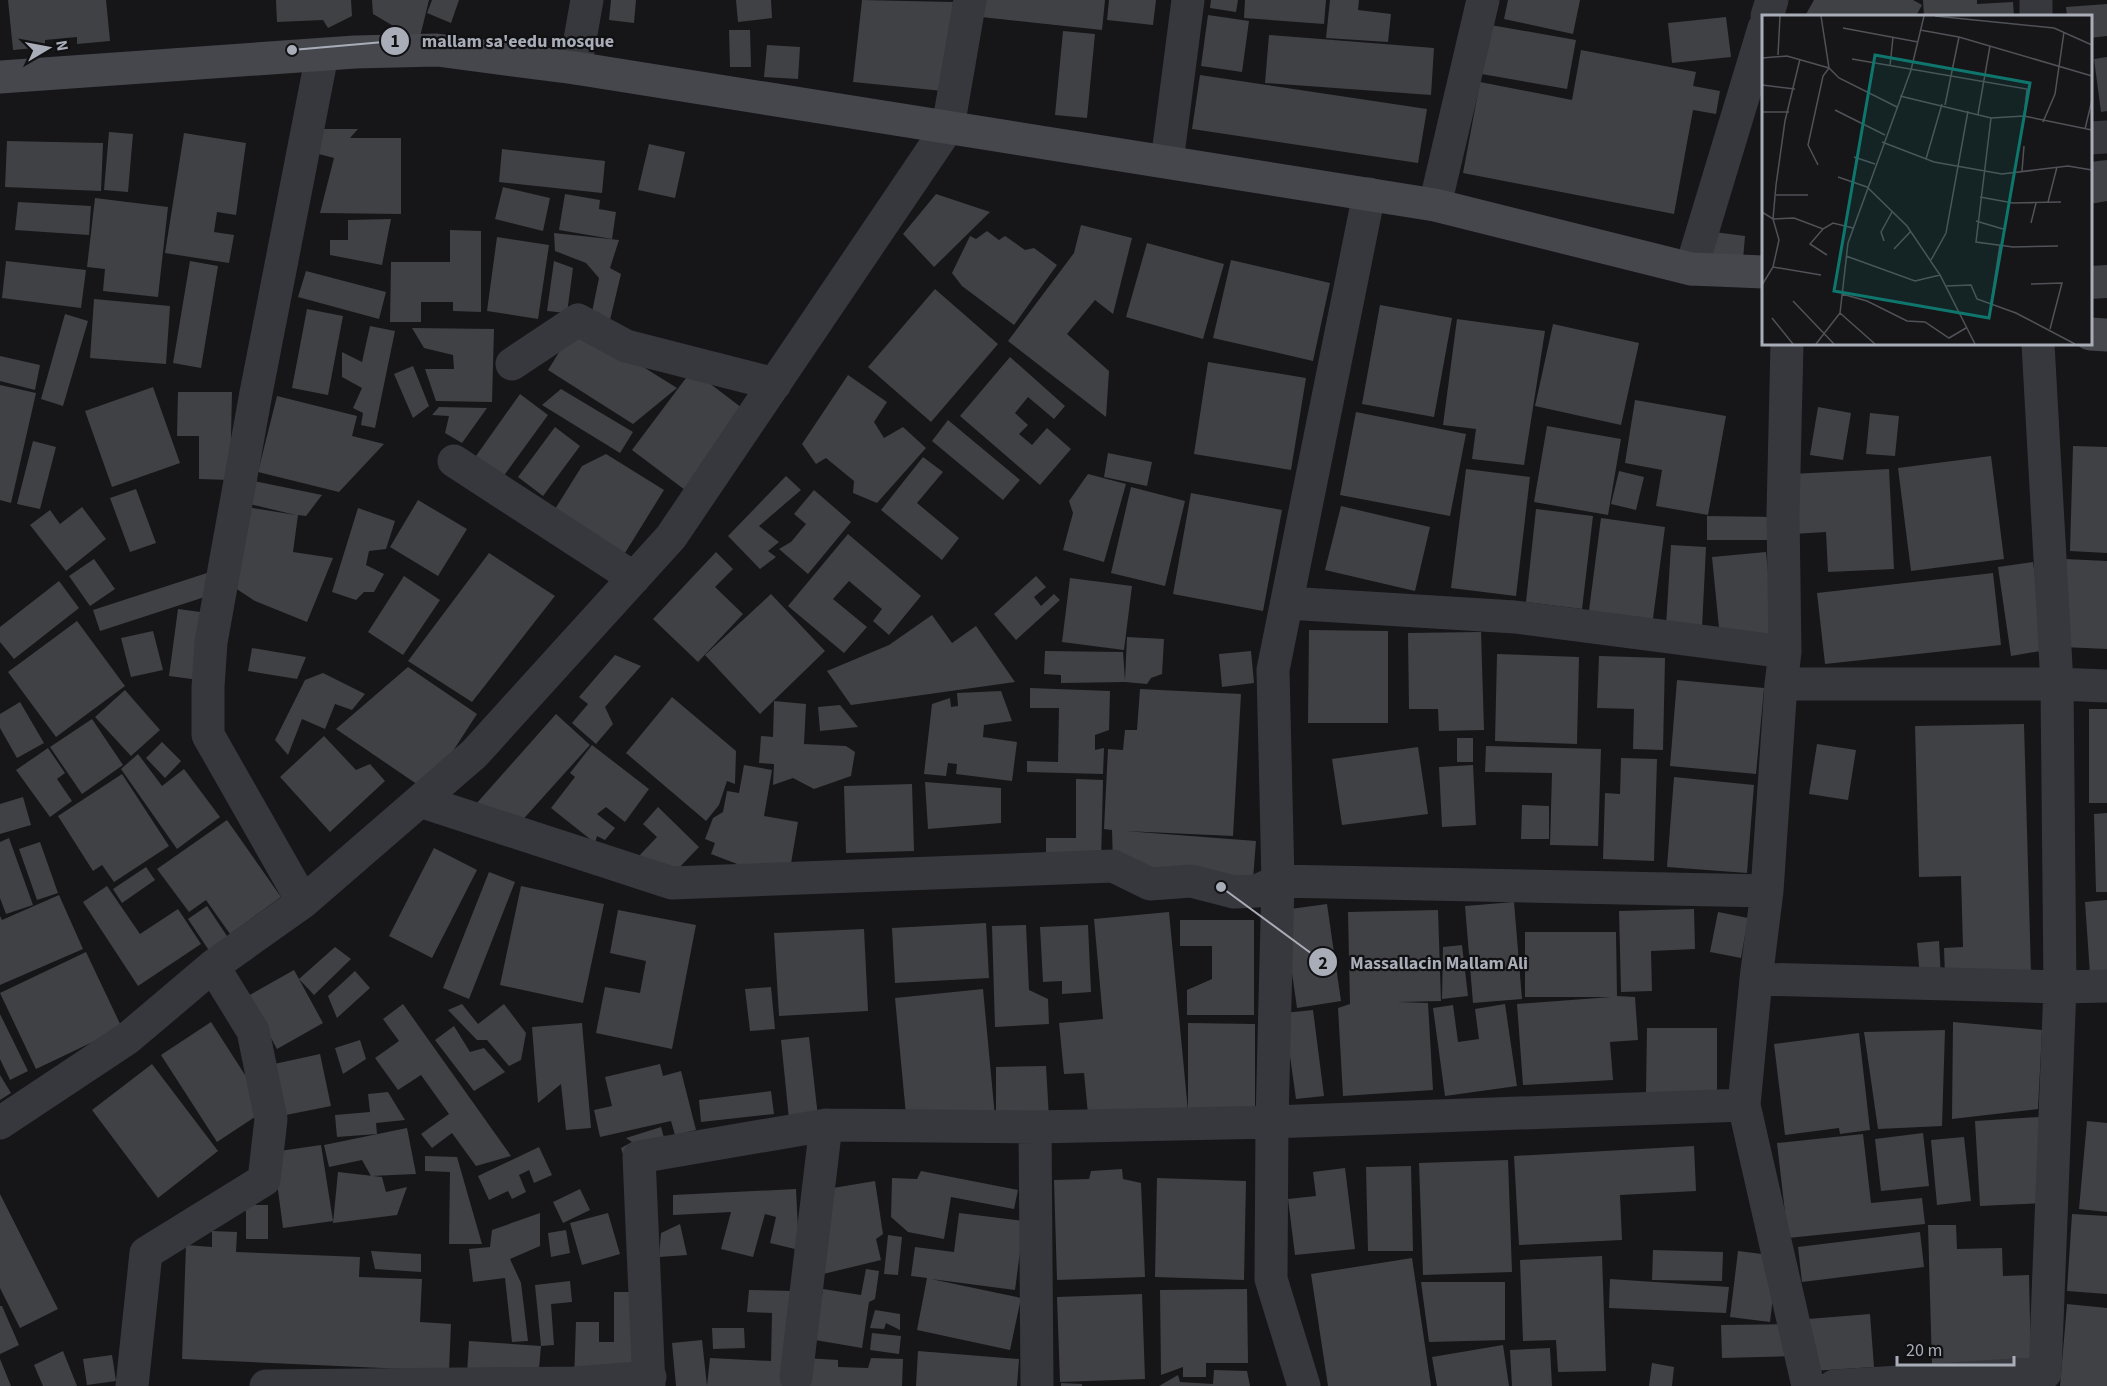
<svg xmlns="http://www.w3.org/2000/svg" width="2107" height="1386" font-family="'Source Sans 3',sans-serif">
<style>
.building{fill:#404145}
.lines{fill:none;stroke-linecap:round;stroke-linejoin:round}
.street{stroke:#37383d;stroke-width:33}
.secondary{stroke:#45474d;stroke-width:33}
.inset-road{fill:none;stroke:#505258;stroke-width:1.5}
.view{fill:#0f766e;fill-opacity:0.15;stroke:#0f766e;stroke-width:3}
.inset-edge{fill:none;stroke:#a8adb8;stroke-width:3}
.leader{fill:none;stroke:#a8adb8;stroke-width:2}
.callout-dot{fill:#a8adb8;stroke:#111113;stroke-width:2}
.mark-label{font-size:18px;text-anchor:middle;font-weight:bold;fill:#111}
.callout-label{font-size:18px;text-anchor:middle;font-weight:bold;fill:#a8adb8;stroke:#111113;stroke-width:4.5;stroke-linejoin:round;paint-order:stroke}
</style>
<rect width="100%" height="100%" fill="#161618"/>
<path class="building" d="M8,0H106L110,41L77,44V37L45,40V47L13,50Z
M276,0H351L352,16L328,28L323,20L277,22Z
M372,0H429L419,41L373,14Z
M432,0H459L451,23L427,13Z
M611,0H636L634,23L609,20Z
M736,0H771L772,18L738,22Z
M862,0L953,2L943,91L853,82Z
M974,0H1105L1102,30L972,16Z
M1109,0H1156L1153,25L1107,20Z
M1211,0H1238L1236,12L1210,8Z
M1245,0H1326L1324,24L1244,18Z
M1330,0H1359L1358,10L1391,14L1388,42L1326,38Z
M1508,0H1580L1573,34L1504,19Z
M1814,0H1913L1922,5L1916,16H1805Z
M1923,0H1977V4L2013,2L2014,16H1924Z
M2107,4V36L2090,38V16H2067L2066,7Z
M1208,15L1249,21L1242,72L1201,66Z
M1726,17L1731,57L1672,63L1668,23Z
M1485,24L1576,40L1567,89L1476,73Z
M729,30H750L751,67H730Z
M1063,31L1095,34L1087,118L1055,115Z
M1269,35L1434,48L1431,95L1265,83Z
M767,45L800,47L798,79L764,77Z
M1581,50L1696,72L1693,86L1720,91L1716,114L1693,110L1674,214L1463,173L1480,82L1572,100Z
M2107,57V111L2101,112L2094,59Z
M1200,75L1427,109L1418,163L1192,129Z
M324,129H358L350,138H401V214L320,213L334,158L311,152Z
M109,132L133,134L128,192L104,190Z
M184,133L246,143L236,215L217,212L214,232L234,235L229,263L165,253Z
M7,141L103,143L101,191L5,187Z
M649,144L685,152L675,198L638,190Z
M502,149L605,161L602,193L499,182Z
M2107,160V201L2090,204V162Z
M503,187L550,198L543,231L495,219Z
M565,194L600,200L599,209L616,212L612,239L559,230Z
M936,194L990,212L934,267L903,234Z
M95,198L168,207L158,297L103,291L105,269L87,267Z
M18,202L91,206L89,235L15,230Z
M391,219L382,265L330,255V240H348V220Z
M1081,225L1132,238L1113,314L1095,300L1067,334L1109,371L1106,417L1008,341L1074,253Z
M450,230L481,231V312L453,311V302H421V322H390L391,262H450Z
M987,231L999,240L1005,236L1025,250L1034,248L1057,265L1014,325L962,286L952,273L970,236L976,239Z
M1714,232L1745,236L1743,260L1712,256Z
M554,233L619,240L610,268L621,274L610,320L592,312L599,278L586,263L555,251Z
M497,237L549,245L538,319L487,311Z
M1147,243L1224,264L1203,339L1126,317Z
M1231,260L1330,283L1313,361L1213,338Z
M6,261L86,270L81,308L2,298Z
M190,261L218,266L201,368L173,363Z
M554,261L573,268L567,313L547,311Z
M2107,265V298L2090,299V266Z
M306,271L386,292L379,319L298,297Z
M935,289L998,344L931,422L868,367Z
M94,299L170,306L166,364L90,358Z
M1380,305L1452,318L1434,417L1362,404Z
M307,309L343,316L328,395L292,388Z
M65,314L88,321L63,406L41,399Z
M1457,319L1545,331L1524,465L1472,459L1476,429L1443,425Z
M1553,324L1639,343L1621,425L1535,406Z
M576,325L677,388L633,424L548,370Z
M370,326L395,331L375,428L361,425L363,413L353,408L362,388L342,377V352L362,362Z
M412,328L494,329L492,402L436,401L425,369H454L453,355L424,348Z
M0,356L40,365L35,390L0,381Z
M1010,357L1065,406L1054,419L1028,397L1015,413L1028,425L1019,434L1032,445L1047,428L1071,449L1040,485L960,416Z
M1208,362L1306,378L1291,470L1194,454Z
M413,366L429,406L413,418L394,374Z
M692,370L750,414L689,493L632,450Z
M848,375L887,402L874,422L884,438L903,427L926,448L877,503L853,493L854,481L826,458L816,464L802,444Z
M0,385L36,393L11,503L0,500Z
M153,387L180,463L112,487L85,411Z
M561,389L633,432L620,453L542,405Z
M178,392H232L230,480L199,479V436H177Z
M520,394L548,415L503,477L476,456Z
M277,396L357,416L352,436L384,444L339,492L258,472Z
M1635,400L1726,416L1708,515L1656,506L1662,470L1625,463Z
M439,407L487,408L462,443L445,433L449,416L432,415Z
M1818,407L1851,413L1843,460L1810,455Z
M1356,412L1466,434L1450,516L1340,495Z
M1870,413L1899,416L1895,456L1866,454Z
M948,420L1020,480L1003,500L932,441Z
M1547,426L1621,439L1608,515L1534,502Z
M555,427L580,446L543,496L518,477Z
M33,441L56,447L40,509L17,504Z
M2073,446L2107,447V553L2070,551Z
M1108,453L1152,462L1147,486L1104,477Z
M606,454L664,490L620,561L550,517L582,466Z
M1991,456L2004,559L1911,571L1898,468Z
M923,457L943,472L917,503L959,538L942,560L881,510Z
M1466,469L1530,477L1516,596L1451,588Z
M1889,469L1894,569L1828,572L1826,532L1793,534L1791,474Z
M1619,471L1644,477L1636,510L1611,504Z
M1088,474L1126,484L1104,562L1063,550L1073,513L1069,501Z
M786,476L801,490L759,526L779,542L768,551L776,557L760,569L728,536Z
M249,480L322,495L306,516L298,515L293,552L333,558L307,622L255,601L229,584L240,506L296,515L245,503Z
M1131,487L1185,501L1165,586L1111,573Z
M136,489L156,543L130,552L110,498Z
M814,490L851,522L808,574L779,549L791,542L806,524L794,514Z
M1191,493L1282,510L1263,611L1173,594Z
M418,500L467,529L438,576L390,547Z
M1341,506L1430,527L1415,591L1325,570Z
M82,507L106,539L66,571L30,525L50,510L60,524Z
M358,508L395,521L386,549L369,551L366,565L384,574L374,592H364L356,600L332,592Z
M1536,509L1593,516L1582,609L1526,602Z
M1707,516L1777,517L1778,540H1707Z
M1601,518L1665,527L1652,626L1588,618Z
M848,534L921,596L889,635L873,621L882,609L849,581L833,599L867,627L844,653L788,606Z
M1671,545L1706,547L1702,628L1666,626Z
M716,552L733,569L715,587L743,614L698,662L653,619Z
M1766,552L1774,633L1720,638L1712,557Z
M489,553L555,596L472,702L408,661Z
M94,559L115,589L90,606L69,576Z
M2065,559L2107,561V649L2063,647Z
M2033,562L2046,650L2011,656L1998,567Z
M207,573L214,594L100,631L93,610Z
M1993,573L2001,645L1825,664L1817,593Z
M404,576L440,600L403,655L368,632Z
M1036,576L1046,587L1034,597L1041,606L1054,594L1060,600L1016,640L994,614Z
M1070,578L1132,586L1124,650L1062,642Z
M59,581L79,608L14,659L0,642V627Z
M771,594L825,651L760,714L705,655Z
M178,609L208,613L199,680L169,676Z
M932,615L952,643L976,626L1015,682L851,705L827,671L889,645Z
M77,621L125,686L56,737L8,672Z
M1309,630L1388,631V723H1308Z
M153,631L163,670L131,677L121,638Z
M1481,632L1484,730L1439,731L1438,709H1409L1408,633Z
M1127,637L1164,639L1162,674L1151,678L1147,684L1125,682L1061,683V675L1044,674L1045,651L1123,652L1125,680Z
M252,648L306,657L297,679L248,671Z
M1251,651L1254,683L1222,687L1219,654Z
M1497,654L1579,657L1577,744L1495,741Z
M615,655L641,666L605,707L613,724L596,744L572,723L588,704L579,697Z
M1599,656L1665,658L1663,750L1633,749L1634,709L1597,708Z
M408,667L477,714L427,791L336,729Z
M323,673L365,694L352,710L335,704L325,729L302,719L288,755L275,740L305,680Z
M1677,680L1764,688L1756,774L1670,766Z
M1030,688L1110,691L1109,730L1095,735V750L1104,748L1103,774L1027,772V761L1058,762L1059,708H1030Z
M1140,689L1241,694L1233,836L1125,831L1256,841L1253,879L1113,866L1112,830L1104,829L1108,749L1123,750L1125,730H1137Z
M125,690L160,730L131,756L95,717Z
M1001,691L1012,721L984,725L983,737L1017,742L1012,781L956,774L957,764L948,763L946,776L924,774L932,704L950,698L951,707L958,706L957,693Z
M672,697L736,751L735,784L727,781L719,805L706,821L626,753Z
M774,701L806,704L804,744L846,746L855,752L851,776L814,789L793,778L773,785L774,764L759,763L761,736L773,737Z
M20,702L44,743L17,758L0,728V714Z
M840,705L858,727L820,731L818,707Z
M2089,709H2107V803H2089Z
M556,714L590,745L518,825L476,804Z
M92,719L123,765L82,794L50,747Z
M2024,724L2031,973L1945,975L1944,948L1963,947L1961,876L1919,877L1915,726Z
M324,736L356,770L370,764L385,781L330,832L280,777Z
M1457,738H1473V762H1457Z
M162,742L181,761L165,778L146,758Z
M1817,744L1856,750L1848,800L1809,794Z
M592,745L649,789L625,822L606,807L597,814L615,828L605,840L597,836L595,843L551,808L575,777L570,773Z
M1486,746L1601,749L1598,846L1550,845L1552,773L1485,772Z
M1418,747L1428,814L1342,825L1332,759Z
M48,748L65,773L57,779L72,801L50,817L16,770Z
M138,754L162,786L184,769L220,817L177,849L121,769Z
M1621,758L1657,759L1654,861L1603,859L1605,793L1620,794Z
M744,765L772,770L764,816L798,822L789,875L745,867L711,854L715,843L705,839L713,818L723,812L727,791L739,793Z
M1473,765L1476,825L1442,827L1439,767Z
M122,774L169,846L114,882L102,865L93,871L58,816Z
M1674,777L1754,785L1747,873L1667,867Z
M1076,779L1103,780L1101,861L1046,860V838H1076Z
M925,782L1001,788V823L928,829Z
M912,784L914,851L846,853L844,786Z
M23,797L31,825L0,834V804Z
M1522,805L1549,806V839H1521Z
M658,807L699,847L675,872L637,858L657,837L643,824Z
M2107,813V892H2096L2094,814Z
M227,820L281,897L230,934L206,900L189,912L157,869Z
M9,838L33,905L6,914L0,898V842Z
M40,842L58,893L37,900L19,849Z
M434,848L477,870L432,958L389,936Z
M146,867L155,880L122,903L113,889Z
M489,872L515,882L469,999L443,988Z
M107,886L140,934L178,909L201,944L138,986L83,902Z
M521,886L604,904L583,1003L500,985Z
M59,895L83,949L0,985V916L2,920Z
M2107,900V973L2090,974L2085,902Z
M1514,902L1522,999L1473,1003L1465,906Z
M1327,904L1341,1001L1297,1008L1283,910Z
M207,906L235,948L216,961L188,919Z
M1694,909L1695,949L1651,951L1652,991L1621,992L1619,911Z
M618,910L696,925L672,1049L596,1033L605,987L640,993L646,961L610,953Z
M1438,910L1441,1001L1398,1002L1428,1003L1433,1090L1343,1096L1338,1008L1350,1004L1348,912Z
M1169,912L1188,1111V1023L1255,1024V1115L1089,1124L1084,1073L1064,1074L1059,1023L1103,1019L1094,919Z
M1718,912L1748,918L1741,958L1710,952Z
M1180,920H1254V1015H1187V990L1212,979V946H1180Z
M986,923L989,978L895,983L892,928Z
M1026,925L1029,990L1048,999L1049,1024L995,1027L992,926Z
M1088,925L1091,992L1062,994V981L1043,982L1040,927Z
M864,929L868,1011L779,1016L774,933Z
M1525,932H1616L1617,996L1635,997L1638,1040L1610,1042L1613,1080L1523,1085L1517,1004L1611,997H1525Z
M1939,941L1941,977L1920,978L1917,943Z
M1462,945L1468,996L1442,999L1443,947Z
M335,947L351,959L314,995L299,979Z
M86,952L122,1028L36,1069L0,993Z
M294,970L323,1023L277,1049L248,996Z
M355,971L370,988L337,1018L328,996Z
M771,987L775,1029L750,1031L745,989Z
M983,989L995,1117L907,1126L895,998Z
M403,1004L511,1156L476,1166L452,1133L432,1148L421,1134L449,1114L421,1075L398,1090L375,1058L399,1041L383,1019Z
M462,1004L478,1024L504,1004L526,1033L521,1060L509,1066L487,1040H477L448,1010Z
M1505,1004L1517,1086L1445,1096L1433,1008L1453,1005L1458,1042L1479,1039L1475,1009Z
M1313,1010L1324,1096L1296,1099L1284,1013Z
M0,1014L28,1071L10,1080L0,1059Z
M211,1022L267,1109L217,1142L161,1055Z
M1953,1022L2042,1030L2038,1109L1952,1119Z
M582,1023L591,1128L566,1130L561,1084L538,1103L532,1027Z
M454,1026L470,1052L484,1048L505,1072L474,1091L435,1040Z
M1647,1028H1717V1094L1646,1093Z
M1945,1030L1942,1126L1878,1129L1864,1032Z
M1859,1033L1870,1130L1840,1134L1839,1128L1785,1135L1774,1044Z
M809,1037L818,1117L789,1119L781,1040Z
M360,1040L366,1059L343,1074L335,1048Z
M320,1054L331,1106L276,1117L265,1066Z
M152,1064L218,1151L158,1198L92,1110Z
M660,1064L663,1076L681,1071L696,1130L675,1135L671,1121L600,1137L594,1110L612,1106L605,1077Z
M1046,1066L1049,1118L996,1119V1067Z
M0,1075L11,1093L0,1100Z
M771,1091L774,1114L701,1122L699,1100Z
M388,1092L405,1120L376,1123L377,1134L337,1137L335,1115L370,1112L368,1094Z
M2039,1117L2043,1203L1980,1206L1975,1121Z
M2087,1121L2107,1123V1212L2079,1209Z
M661,1127L668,1152L626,1165L621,1148L632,1142L626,1138Z
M407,1128L416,1174L371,1176L362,1160L329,1167L324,1145Z
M1923,1133L1929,1186L1881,1191L1875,1139Z
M1863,1134L1871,1203L1922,1198L1925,1224L1788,1238L1777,1143Z
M1964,1137L1971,1201L1937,1205L1931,1140Z
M321,1145L333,1221L283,1228L273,1152Z
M1694,1146L1696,1191L1620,1195L1622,1240L1519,1245L1514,1156Z
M539,1147L552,1175L534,1183L529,1170L519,1175L526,1192L512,1199L508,1191L489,1200L478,1176Z
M425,1156L457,1157L482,1244H449L450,1172L425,1171Z
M1508,1160L1512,1272L1423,1275L1419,1163Z
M1411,1166L1413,1251H1368L1366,1167Z
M1345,1168L1355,1249L1295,1255L1288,1199L1316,1196L1313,1172Z
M1122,1169L1123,1179L1141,1183L1145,1277L1057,1280L1054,1180L1089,1179L1091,1171Z
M921,1171L1018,1190L1014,1209L951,1197L944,1239L908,1232L891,1217L892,1178L917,1179Z
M338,1172L382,1177L386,1192L407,1187L397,1215L333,1223Z
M1157,1178L1246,1181L1244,1280L1155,1277Z
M875,1181L883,1234L876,1239L881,1260L815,1276L827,1189Z
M580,1189L590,1210L563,1223L553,1202Z
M796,1189L799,1250L770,1243L776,1217L765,1214L753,1257L721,1249L731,1212L673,1215V1195Z
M0,1194L58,1309L20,1328L0,1288Z
M246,1205H268V1239H246Z
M540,1213V1246L510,1259L521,1283L528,1341L512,1342L505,1278L473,1282L469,1249L490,1247L492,1230Z
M608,1213L620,1254L582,1265L570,1223Z
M959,1213L1024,1221L1015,1290L931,1279L1021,1298L1010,1350L917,1330L927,1278L911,1276L915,1247L954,1252Z
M2072,1214L2107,1216V1294L2067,1291Z
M680,1224L687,1255L659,1257L661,1233Z
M1928,1225H1956L1957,1249L2002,1248L2003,1276L2029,1275L2031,1364L1932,1366Z
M566,1230L570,1253L551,1257L548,1233Z
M212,1231L237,1232L236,1252L360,1257L359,1277L422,1279L420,1322L451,1324L449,1371L182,1359L186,1245L212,1247Z
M1920,1232L1924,1267L1802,1282L1798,1247Z
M888,1235L902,1237L898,1275L884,1274Z
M1653,1250L1723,1252L1722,1281L1652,1280Z
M371,1251L421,1254V1272L375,1269Z
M1738,1251L1778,1256L1770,1322L1730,1317Z
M1602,1256L1606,1371L1558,1372L1556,1340L1523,1341L1520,1260Z
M1412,1258L1431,1386H1328L1311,1274Z
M866,1269L879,1271L875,1299L869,1302L862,1348L815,1340L823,1289L861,1295Z
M1610,1279L1729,1287L1726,1313L1609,1308Z
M570,1281L572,1302L551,1304L554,1345L541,1346L535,1285Z
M1421,1282H1505V1340L1429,1342Z
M1247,1289L1248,1363H1206V1377H1183V1367L1161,1375L1160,1290Z
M749,1290L793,1291L790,1386H707L710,1358L771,1361L772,1313L747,1312Z
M614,1292H646L650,1377L574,1383L576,1322H599V1342H614Z
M1142,1294L1145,1379L1060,1382L1057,1297Z
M2067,1304L2107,1308V1386H2060Z
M0,1306H2L19,1345L0,1354Z
M875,1310L900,1314V1330L886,1323L884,1329L870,1328Z
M1870,1314L1874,1367L1812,1371L1808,1319Z
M1793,1324L1794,1356L1722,1358L1721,1325Z
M712,1328H744L745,1348L713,1349Z
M872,1333L901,1336L899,1354L870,1350Z
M702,1340L707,1386H676L672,1343Z
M469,1341L541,1346L538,1380L467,1374Z
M1503,1345L1509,1386H1437L1432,1357Z
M1550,1348L1552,1386H1512L1510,1350Z
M63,1351L77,1386H43L34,1365Z
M918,1351L1019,1359L1017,1386H916Z
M112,1355L116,1381L87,1385L83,1359Z
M805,1358L838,1360V1367L868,1368L871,1358L903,1359L902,1386H805Z
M0,1359L11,1386H0Z
M1652,1363L1674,1367L1672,1386H1649Z
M1214,1370L1247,1371L1250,1386H1159L1178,1375L1180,1382L1213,1384Z
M1061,1383L1082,1384V1386H1061Z"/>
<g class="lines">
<path class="street" d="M1767,16L1772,0
M2036,16V0
M575,68L587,0
M2090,138L2107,137
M1167,162L1188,0
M1435,205L1483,0
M1691,269L1764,28
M1787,344L1783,513L1785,652L1781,684L1767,891L1756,979L1744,1105L1808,1386
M512,364L578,320L626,346L775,384
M454,461L634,578
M1287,603L1515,617L1785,652
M1781,684H2057L2107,686
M420,801L672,883L1113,866L1150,884L1191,881L1234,892L1257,891L1278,881L1767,891
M303,902L208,735V687L211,642L256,393L322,55
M1756,979L2060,987L2107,986
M0,1123L128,1038L213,966L303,902L474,754L671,537L948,127L970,0
M1035,1127L1037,1386
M796,1377L826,1125
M132,1386L146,1253L264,1180L271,1119L253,1031L213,966
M266,1386L574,1383L650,1377
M649,1386L639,1157L826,1125L1035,1127L1272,1122L1744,1105
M1304,1386L1271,1279L1272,1122L1278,881L1273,670L1369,194
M1834,1386L2045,1373L2060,987L2057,684L2038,344"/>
<path class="secondary" d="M0,77L355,52L437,50L575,68L1435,205L1691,269L1764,272
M2090,334L2107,335"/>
</g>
<g transform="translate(1762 15)">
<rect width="330" height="330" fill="#161618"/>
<path class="inset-road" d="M173,1L292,13L330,30M81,13L156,27M158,15L197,22L330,61M16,40L18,1M0,43L25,41L67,53L77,63L135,92M90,44L265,74L262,101M128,51L131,22M0,70L33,74M138,81L229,103L262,101L330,115M183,90L197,22M73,95L123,120M0,97H27M216,99L228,31M229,103L214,227L251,232L296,231M281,107L293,79L302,17M323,114L330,85M120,127L172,147L240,159L306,151L330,155M92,142L113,149M164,144L180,89M56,150L46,130L61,61L67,53L59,1M260,156L262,131M76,162L105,172L145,211L178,260L213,329M14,180H46M218,182L251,188L299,187M286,187L295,152M0,197L11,204L32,203L61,214L71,208L91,213M214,206L241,214M269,208L274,188M61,214L48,229L65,240M122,226L119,217L130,197M132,234L149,216M84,241L153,266L178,260M169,245L184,218L206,96M11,252L59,260M269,269L300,268L288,314M0,270L11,252L17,225L11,204L14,170L23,106L38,44M184,271L209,270L215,284L254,298L313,329M80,279L105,286L145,306L163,307L187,323L204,313M31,286L72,329M229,288L238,230M78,298L113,329M10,303L31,329M54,329L78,298L86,228L149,55L162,1"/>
<path class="view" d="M113,40L268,68L227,303L72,276Z"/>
<rect width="330" height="330" class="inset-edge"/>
</g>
<path class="leader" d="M292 50L395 41M1221 887L1323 962"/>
<g class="callout-dot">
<circle cx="292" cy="50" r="6"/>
<circle cx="1221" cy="887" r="6"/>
<circle cx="395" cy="41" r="15"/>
<circle cx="1323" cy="962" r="15"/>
</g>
<g class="mark-label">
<text x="395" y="47">1</text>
<text x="1323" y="969">2</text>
</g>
<g class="callout-label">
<text x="518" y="47">mallam sa'eedu mosque</text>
<text x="1439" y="969">Massallacin Mallam Ali</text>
</g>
<g transform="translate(48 48) rotate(80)" stroke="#111113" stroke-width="4.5" paint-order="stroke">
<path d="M0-4.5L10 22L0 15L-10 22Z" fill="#a8adb8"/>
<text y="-9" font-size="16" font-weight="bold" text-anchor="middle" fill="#a8adb8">N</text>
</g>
<path d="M1897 1356v9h117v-9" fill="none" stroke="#a8adb8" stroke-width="3"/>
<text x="1906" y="1356" font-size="18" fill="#a8adb8" stroke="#111113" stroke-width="4.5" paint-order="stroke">20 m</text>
</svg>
